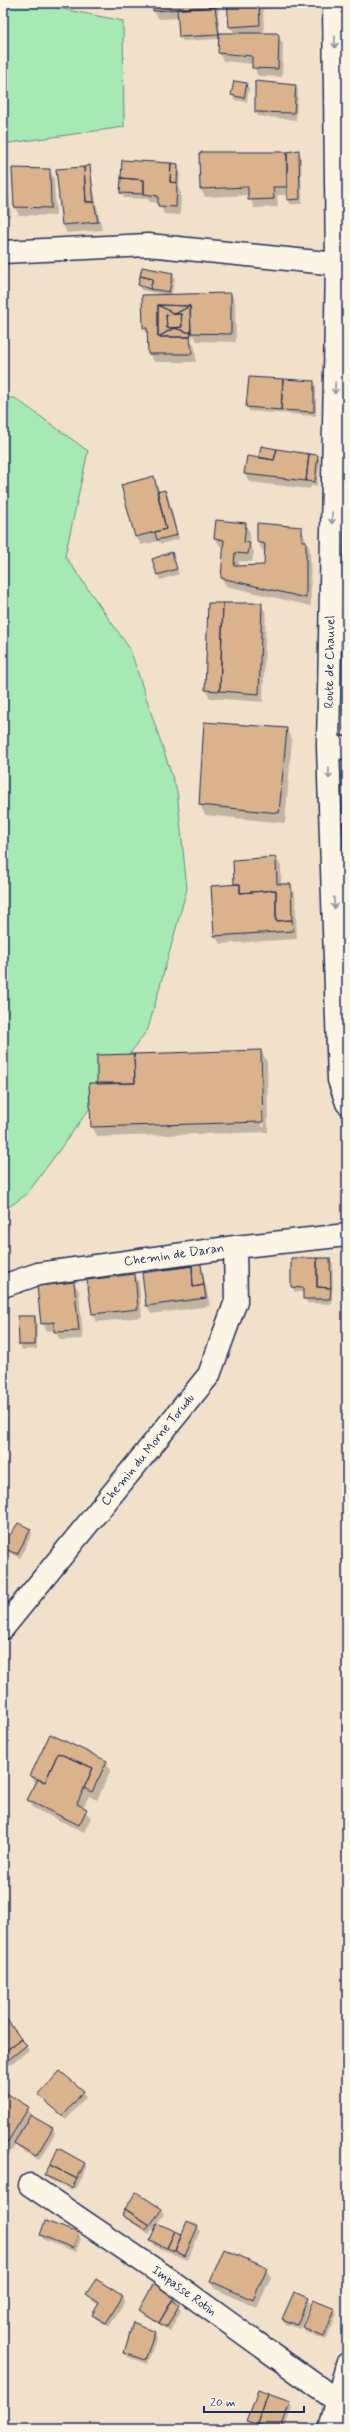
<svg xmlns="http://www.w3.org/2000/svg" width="350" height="2432" font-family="Mynerve,sans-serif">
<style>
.green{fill:#a6e9b4;stroke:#608c89}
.shadow{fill:#0003;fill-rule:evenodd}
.building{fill:#dab28b;stroke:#1b2f5e}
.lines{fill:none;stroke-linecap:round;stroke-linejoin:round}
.street-casing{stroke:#1b2f5e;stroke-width:25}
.secondary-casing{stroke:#1b2f5e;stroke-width:25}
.street{stroke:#fcf5e5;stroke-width:22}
.secondary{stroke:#fcf5e5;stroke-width:22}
.oneway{stroke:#8c92a2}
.labels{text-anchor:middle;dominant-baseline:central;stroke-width:4;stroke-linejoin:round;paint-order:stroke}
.street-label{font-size:13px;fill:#1b2f5e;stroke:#fcf5e5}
</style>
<rect width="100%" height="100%" fill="#f2e1ca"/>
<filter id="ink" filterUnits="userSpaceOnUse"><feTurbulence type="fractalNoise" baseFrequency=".025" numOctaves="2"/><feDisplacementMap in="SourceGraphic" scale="8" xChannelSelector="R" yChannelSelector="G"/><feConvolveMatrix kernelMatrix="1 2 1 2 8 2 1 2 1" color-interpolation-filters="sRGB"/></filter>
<g filter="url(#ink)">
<path class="green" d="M3,3H33L123,21L124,127L3,144Z
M3,398H15L88,451L65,556L130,649L177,791L187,889L148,1029L27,1194L3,1211Z"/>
<path class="shadow" d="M154,3H219L218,15L220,34H235L230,27L228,3H292L293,8L263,9L264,34L278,36L283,44L282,77L258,76L253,64L223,61L219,53V39L183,41L180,37L179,18L159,19L154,11Z
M235,82L246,84L249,88L247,102L234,100L232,95Z
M295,86L298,91L296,120L258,116L256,111Z
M298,151L301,156L302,204H290L288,195H277L278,207L254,208L249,195L205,197L201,189L287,153Z
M177,165L180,170L179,189L181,193L180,215L164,214L159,203L150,202L148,199L124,198L121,193L122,179Z
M89,167L102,230L67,233L63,225Z
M49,170L54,178L56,216L19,215L15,207Z
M3,172L8,180L11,216L3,217Z
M173,274L175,279L171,296L231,294L235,302L236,342L197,341L193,334V339L189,332L187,333L195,347L196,362H154L149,353L148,336L144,328L143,296L165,295L141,290L139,285Z
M314,382L316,387V416L249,411L247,406Z
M262,447L318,456L320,461L317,486H311L310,489L249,482L245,474L261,459Z
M153,477L160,492L165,491L168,496L179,539L161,544L159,541L141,545L136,537L122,485Z
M245,524L250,532L249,544L254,552L252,562L239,561V567L265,566L266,551L262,550L258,542L301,528L310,550L311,606L226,586L222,578L225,547L220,546L215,538Z
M171,553L179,574L160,580L153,560Z
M209,604H261L266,613L263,702L210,698L206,690Z
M286,729L292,739L285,823L205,815L200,805Z
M276,858L281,866V885H290L295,893L297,939L220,944L215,936L235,885L234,861Z
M261,1051L267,1061L268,1132L98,1137L92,1126L98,1084ZM260,1060H262L264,1127H262Z
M200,1259L210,1306L151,1314L147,1306L143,1274L162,1271L161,1265Z
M330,1259L333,1264L332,1304L307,1303L304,1292H295L292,1287Z
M135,1275L139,1283L142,1317L97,1322L93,1314Z
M74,1283L79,1291L83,1339L60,1340L55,1330L47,1331L42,1323Z
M34,1317L37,1322V1349L22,1350L20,1345Z
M3,1413L8,1418L6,1454L3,1455Z
M30,1529L32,1534L20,1558L3,1550V1532L10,1536Z
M106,1762L111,1770L97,1800L89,1796L83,1808L91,1818L84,1832L33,1808L29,1800L36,1784L31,1776Z
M3,2015L29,2050L3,2070Z
M61,2072L86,2097L66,2120L40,2095Z
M3,2093L28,2108L32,2117L53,2129L55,2133L39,2160L18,2148L16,2144L8,2156L3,2153Z
M84,2163L87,2168L76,2189L48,2175V2177L75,2192L48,2179L45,2175Z
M161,2210L164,2214L149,2234L126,2219L123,2215Z
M197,2226L200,2231L188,2260L154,2246L151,2241L182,2236Z
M78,2234L81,2238L76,2252L44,2240L41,2235Z
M266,2269L271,2277L257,2308L216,2289L212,2281Z
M96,2281L123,2297L125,2301L109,2327L96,2319L93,2315L99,2305L90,2299L87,2294Z
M176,2295L178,2299L175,2304L181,2310L170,2331L143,2314L140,2310Z
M307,2299L310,2303L300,2329L286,2324L283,2319Z
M334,2310L337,2314L326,2340L306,2332L303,2327Z
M155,2333L157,2337L147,2364L128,2357L126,2353Z
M289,2402L292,2407L285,2429H262L251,2425L248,2421Z"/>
<path class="building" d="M153,3H215V7L153,11Z
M227,3H259L260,25L229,27Z
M215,7L219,35L179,37L177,9Z
M219,33H277L279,35L278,69L252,68V56L218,53Z
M234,81L247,83L244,98L231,95Z
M255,81L296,85L294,113L255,112Z
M299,150L300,199L287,200V152Z
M202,152H287V187H273L274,199L248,200V187L200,189L199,154Z
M122,160L171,163L170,182L177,183L176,207L158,206V196L144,194V180L121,178Z
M171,163L178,164L177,183L170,182Z
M90,165L94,202H86L84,167Z
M84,167L86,202H94L98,222L62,225L56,169Z
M12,168L50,169L51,208L14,207Z
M3,170L7,208L3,209Z
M121,178L144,180V194L120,193Z
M142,267L173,273L169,292L150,289L153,279L140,276Z
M140,276L153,279L150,289L138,285Z
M231,293V334L191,333L190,306L158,305V337H190L192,354H148L147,328H143L142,295Z
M158,305L190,306L175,314Z
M158,305L175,314L166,315L167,328H174L158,337Z
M190,306L191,333L174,328L182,327L181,314H175Z
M181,314L182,327L167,328L166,315Z
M174,328L191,333L190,337H158Z
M249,377L283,379L281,410L246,407Z
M283,379L314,381V412L281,410Z
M261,446L277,449L274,460L259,457Z
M277,449L309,454L306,481L244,474L247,456L274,460Z
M309,454L318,455L315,482L306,481Z
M154,476L166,529L135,537L121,485Z
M165,490L177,535L157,540L155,532L166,529L157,492Z
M216,520L246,523L244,542L250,543L248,554L235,553L234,566L264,565L265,544L257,542V523L302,527V541H306V598L221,578L224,540L214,538Z
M172,552L177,569L157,575L152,559Z
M208,603H223L220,691L205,690Z
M223,603H262L259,694L220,691Z
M204,722L287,728L279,813L199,805Z
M276,857L277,884H291L292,920L276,921V890L240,893V884H234L233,860Z
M240,884V893L276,890V921L292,920L293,931L214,936L211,886Z
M261,1050L263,1122L91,1127L89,1083H135L134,1054Z
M134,1054L135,1083L97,1084V1055Z
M200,1258L204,1285L193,1287L192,1266L161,1270L159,1264Z
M291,1258H317V1287L331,1288L330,1299H303V1288L291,1287Z
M317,1258H330L331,1288L317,1287Z
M192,1266L193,1287L204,1285L206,1298L146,1306L142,1273Z
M135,1274L138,1309L92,1314L87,1280Z
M74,1282L79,1331L54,1332V1322L41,1324L37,1286Z
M18,1316H35V1345H19Z
M3,1412H6L4,1427H3Z
M18,1523L31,1529L17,1554L3,1548V1531L10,1535Z
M50,1734L107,1761L92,1792L84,1788L93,1768L58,1753L45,1782L30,1776Z
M58,1753L93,1768L77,1804L87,1809L79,1825L27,1800L38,1779L45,1782Z
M3,2014L21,2039L3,2053Z
M21,2039L27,2045L3,2064V2053Z
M60,2071L84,2091L63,2116L38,2095Z
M3,2091L29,2107L4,2148H3Z
M30,2115L53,2128L36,2156L14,2143Z
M58,2148L85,2163L77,2179L50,2165Z
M50,2165L77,2179L72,2188L44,2175Z
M136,2192L162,2209L150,2225L125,2209Z
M125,2209L150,2225L146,2230L122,2215Z
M45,2221L79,2233L73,2248L40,2235Z
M187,2221L198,2226L185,2256L175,2251Z
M157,2223L175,2231L167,2248L150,2241Z
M175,2231L182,2234L175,2251L167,2248Z
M224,2249L267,2268L253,2300L210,2281Z
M96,2279L123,2296L106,2323L92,2315L99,2303L86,2294Z
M154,2283L176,2294L159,2323L139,2310Z
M294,2292L308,2298L297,2325L282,2319Z
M172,2300L179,2305L167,2327L159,2323Z
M313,2300L335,2309L324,2336L302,2327Z
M133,2322L155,2332L145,2360L124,2353Z
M258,2390L268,2394L258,2424L247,2421Z
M268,2394L290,2402L281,2429H273L258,2424Z"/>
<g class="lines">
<g class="street-casing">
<path id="street" d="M3,252L148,245L347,265
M3,1286L38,1274L235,1247L347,1235
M3,1628L209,1375L236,1301L235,1247
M30,2185L160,2273L336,2400"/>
</g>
<g class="secondary-casing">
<path id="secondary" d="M334,3L337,265L328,747L339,1080L347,1103
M328,747L347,748
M330,2429L347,2364"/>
</g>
<use href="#street" class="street"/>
<use href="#secondary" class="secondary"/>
</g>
<defs><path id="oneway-shaft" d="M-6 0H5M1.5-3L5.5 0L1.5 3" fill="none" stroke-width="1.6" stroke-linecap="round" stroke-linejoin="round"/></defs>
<g class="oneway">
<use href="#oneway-shaft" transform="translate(335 42) rotate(89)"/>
<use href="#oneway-shaft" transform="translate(335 388) rotate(91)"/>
<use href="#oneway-shaft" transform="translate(332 518) rotate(91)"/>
<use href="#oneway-shaft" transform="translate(329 773) rotate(88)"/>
<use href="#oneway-shaft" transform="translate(334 903) rotate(88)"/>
</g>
</g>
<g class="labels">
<g class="street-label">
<text transform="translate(330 662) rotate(-89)">Route de Chauvel</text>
<text transform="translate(174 1255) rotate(-8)">Chemin de Daran</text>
<text transform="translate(148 1450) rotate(-51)">Chemin du Morne Torudu</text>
<text transform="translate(184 2291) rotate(36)">Impasse Rotin</text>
</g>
</g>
<rect width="350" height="2432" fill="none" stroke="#fcf5e5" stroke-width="16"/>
<rect x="8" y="8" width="334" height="2416" fill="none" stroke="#1b2f5e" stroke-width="1.5" filter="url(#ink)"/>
<path d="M204 2406v6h100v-6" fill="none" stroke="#1b2f5e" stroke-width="2"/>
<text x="210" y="2406" font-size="12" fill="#1b2f5e" stroke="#fcf5e5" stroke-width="3" paint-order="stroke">20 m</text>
</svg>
